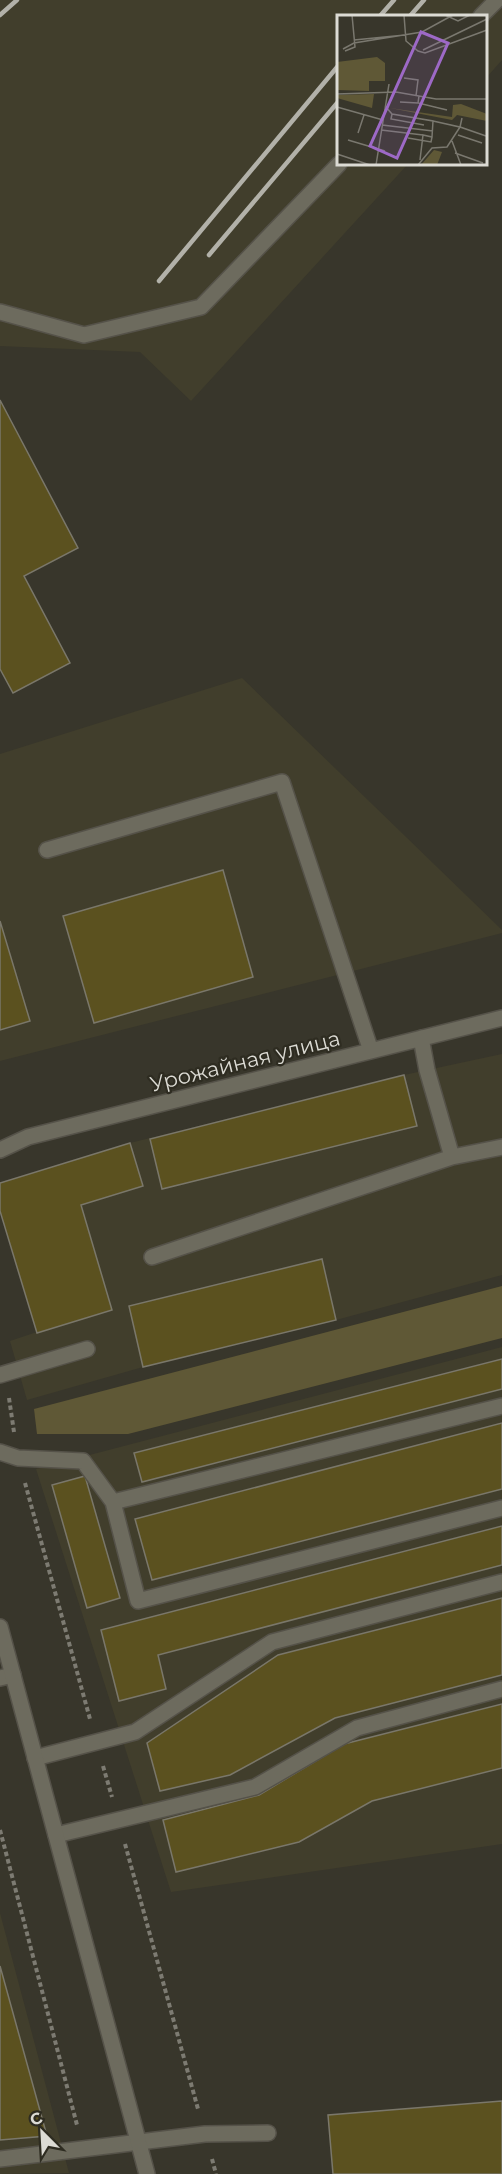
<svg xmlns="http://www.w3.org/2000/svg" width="502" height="2174" font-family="Montserrat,sans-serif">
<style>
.built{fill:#413e2c}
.green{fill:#5f5836}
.building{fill:#5b511f;stroke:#7a776a;stroke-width:1.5}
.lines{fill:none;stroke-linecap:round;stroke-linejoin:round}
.service-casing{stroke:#555249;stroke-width:18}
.minor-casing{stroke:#555249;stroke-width:18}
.path{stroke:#7d7b72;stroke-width:4;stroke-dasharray:4.5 3;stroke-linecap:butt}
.service{stroke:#6d6b5e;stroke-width:15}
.minor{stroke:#6d6b5e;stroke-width:15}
.rail{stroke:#b2b1a9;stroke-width:4.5}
.labels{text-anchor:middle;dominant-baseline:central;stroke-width:4.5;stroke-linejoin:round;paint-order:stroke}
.street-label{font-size:21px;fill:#dcdbd4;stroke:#2e2c21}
.inset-road{fill:none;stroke:#7a786f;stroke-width:1.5}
.view{fill:#9d69c6;fill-opacity:0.15;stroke:#9d69c6;stroke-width:3}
.inset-edge{fill:none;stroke:#dcdbd4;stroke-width:3}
</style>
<rect width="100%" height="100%" fill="#38362b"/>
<path class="built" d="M0,0H502V60L486,78V16H338V164H408L191,401L140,352L0,346Z
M242,678L502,930V933L0,1061V754Z
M502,1054V1275L336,1320L143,1367L27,1400L10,1341L37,1332L0,1211V1183L130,1143L404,1075Z
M502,1347V1844L171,1892L36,1469Z
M0,1913L69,2173L0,2174Z"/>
<path class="green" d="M502,1286V1338L128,1434H37L34,1409Z"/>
<path class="building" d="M0,400L78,548L24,576L70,663L13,693L0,669Z
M223,870L253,977L94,1023L63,916Z
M0,921L30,1021L0,1030Z
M404,1075L417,1126L162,1189L150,1139Z
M130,1143L143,1186L81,1205L112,1310L37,1333L0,1211V1183Z
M322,1259L336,1320L143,1367L129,1306Z
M502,1359V1389L142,1482L134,1453Z
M502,1423V1489L152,1580L135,1519Z
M85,1476L120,1598L87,1608L52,1485Z
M502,1526V1565L158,1655L166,1689L119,1701L101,1630Z
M502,1598V1675L335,1718L230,1775L160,1791L147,1743L278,1655Z
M502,1704V1768L372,1801L299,1842L176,1872L163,1820L259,1795L344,1744Z
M0,1966L47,2136L0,2140Z
M502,2101V2174H333L328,2115Z"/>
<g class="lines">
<g class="service-casing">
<path id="service" d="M481,16L497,0
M0,312L84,335L201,307L339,164
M47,850L282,782L371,1051
M421,1038L427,1070L452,1157L502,1147
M0,1150L28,1137L502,1018
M152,1257L452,1157
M0,1375L87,1349
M0,1452L18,1458L83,1461L113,1502L502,1406
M113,1502L138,1601L502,1508
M0,1678L13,1675
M35,1758L135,1732L272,1642L502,1582
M56,1835L255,1787L357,1728L502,1689
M0,2159L205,2134L268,2133"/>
</g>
<g class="minor-casing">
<path id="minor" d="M0,1627L147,2174"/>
</g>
<path class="path" d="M9,1398L14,1432
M25,1483L90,1719
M103,1766L112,1797
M0,1830L77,2125
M125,1844L198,2109
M212,2159L216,2174"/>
<use href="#service" class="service"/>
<use href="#minor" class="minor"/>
<path class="rail" d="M0,15L17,0
M380,16L394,0
M410,16L424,0
M209,255L338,102
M159,281L338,66"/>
</g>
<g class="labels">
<g class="street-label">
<text transform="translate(245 1061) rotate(-14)">Урожайная улица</text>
</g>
</g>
<g transform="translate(337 15)">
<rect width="150" height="150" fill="#38362b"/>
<path d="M40,42L48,48V66H32V76L0,75V47ZM37,79L35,93L0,83V80ZM124,89L150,99V106L120,100L115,105L53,93L115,102L116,90ZM97,135L105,137L100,150H84Z" fill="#5f5836"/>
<path class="inset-road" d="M67,0L69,26L81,36L88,38L150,15M108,0L121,6L133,0M17,25L68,20M6,34L17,28L85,17L116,0M86,35L150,4M8,36L18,32L15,0M67,63L81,65L79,81M0,79L59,77L99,84H150M82,81L81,88L110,95M63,87L81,88M48,91L55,99L96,106L95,122L86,120L83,145M0,92L46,105M55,99L54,104L87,110M96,106L123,112L125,103M45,110L96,116M44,115L86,120M21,118L27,100M121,120L145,128M71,123L94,127L95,122M11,125L48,136M115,126L124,150M118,138L146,148M0,139L33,150M39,150L52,69M81,150L95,133L110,132L123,112L149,121"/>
<path class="view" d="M84,17L111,28L60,143L33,131Z"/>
<rect width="150" height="150" class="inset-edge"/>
</g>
<g transform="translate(42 2132) rotate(336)" stroke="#2e2c21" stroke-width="4.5" paint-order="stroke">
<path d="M0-4.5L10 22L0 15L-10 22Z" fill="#dcdbd4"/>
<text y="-9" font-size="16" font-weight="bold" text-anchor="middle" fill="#dcdbd4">С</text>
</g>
</svg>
